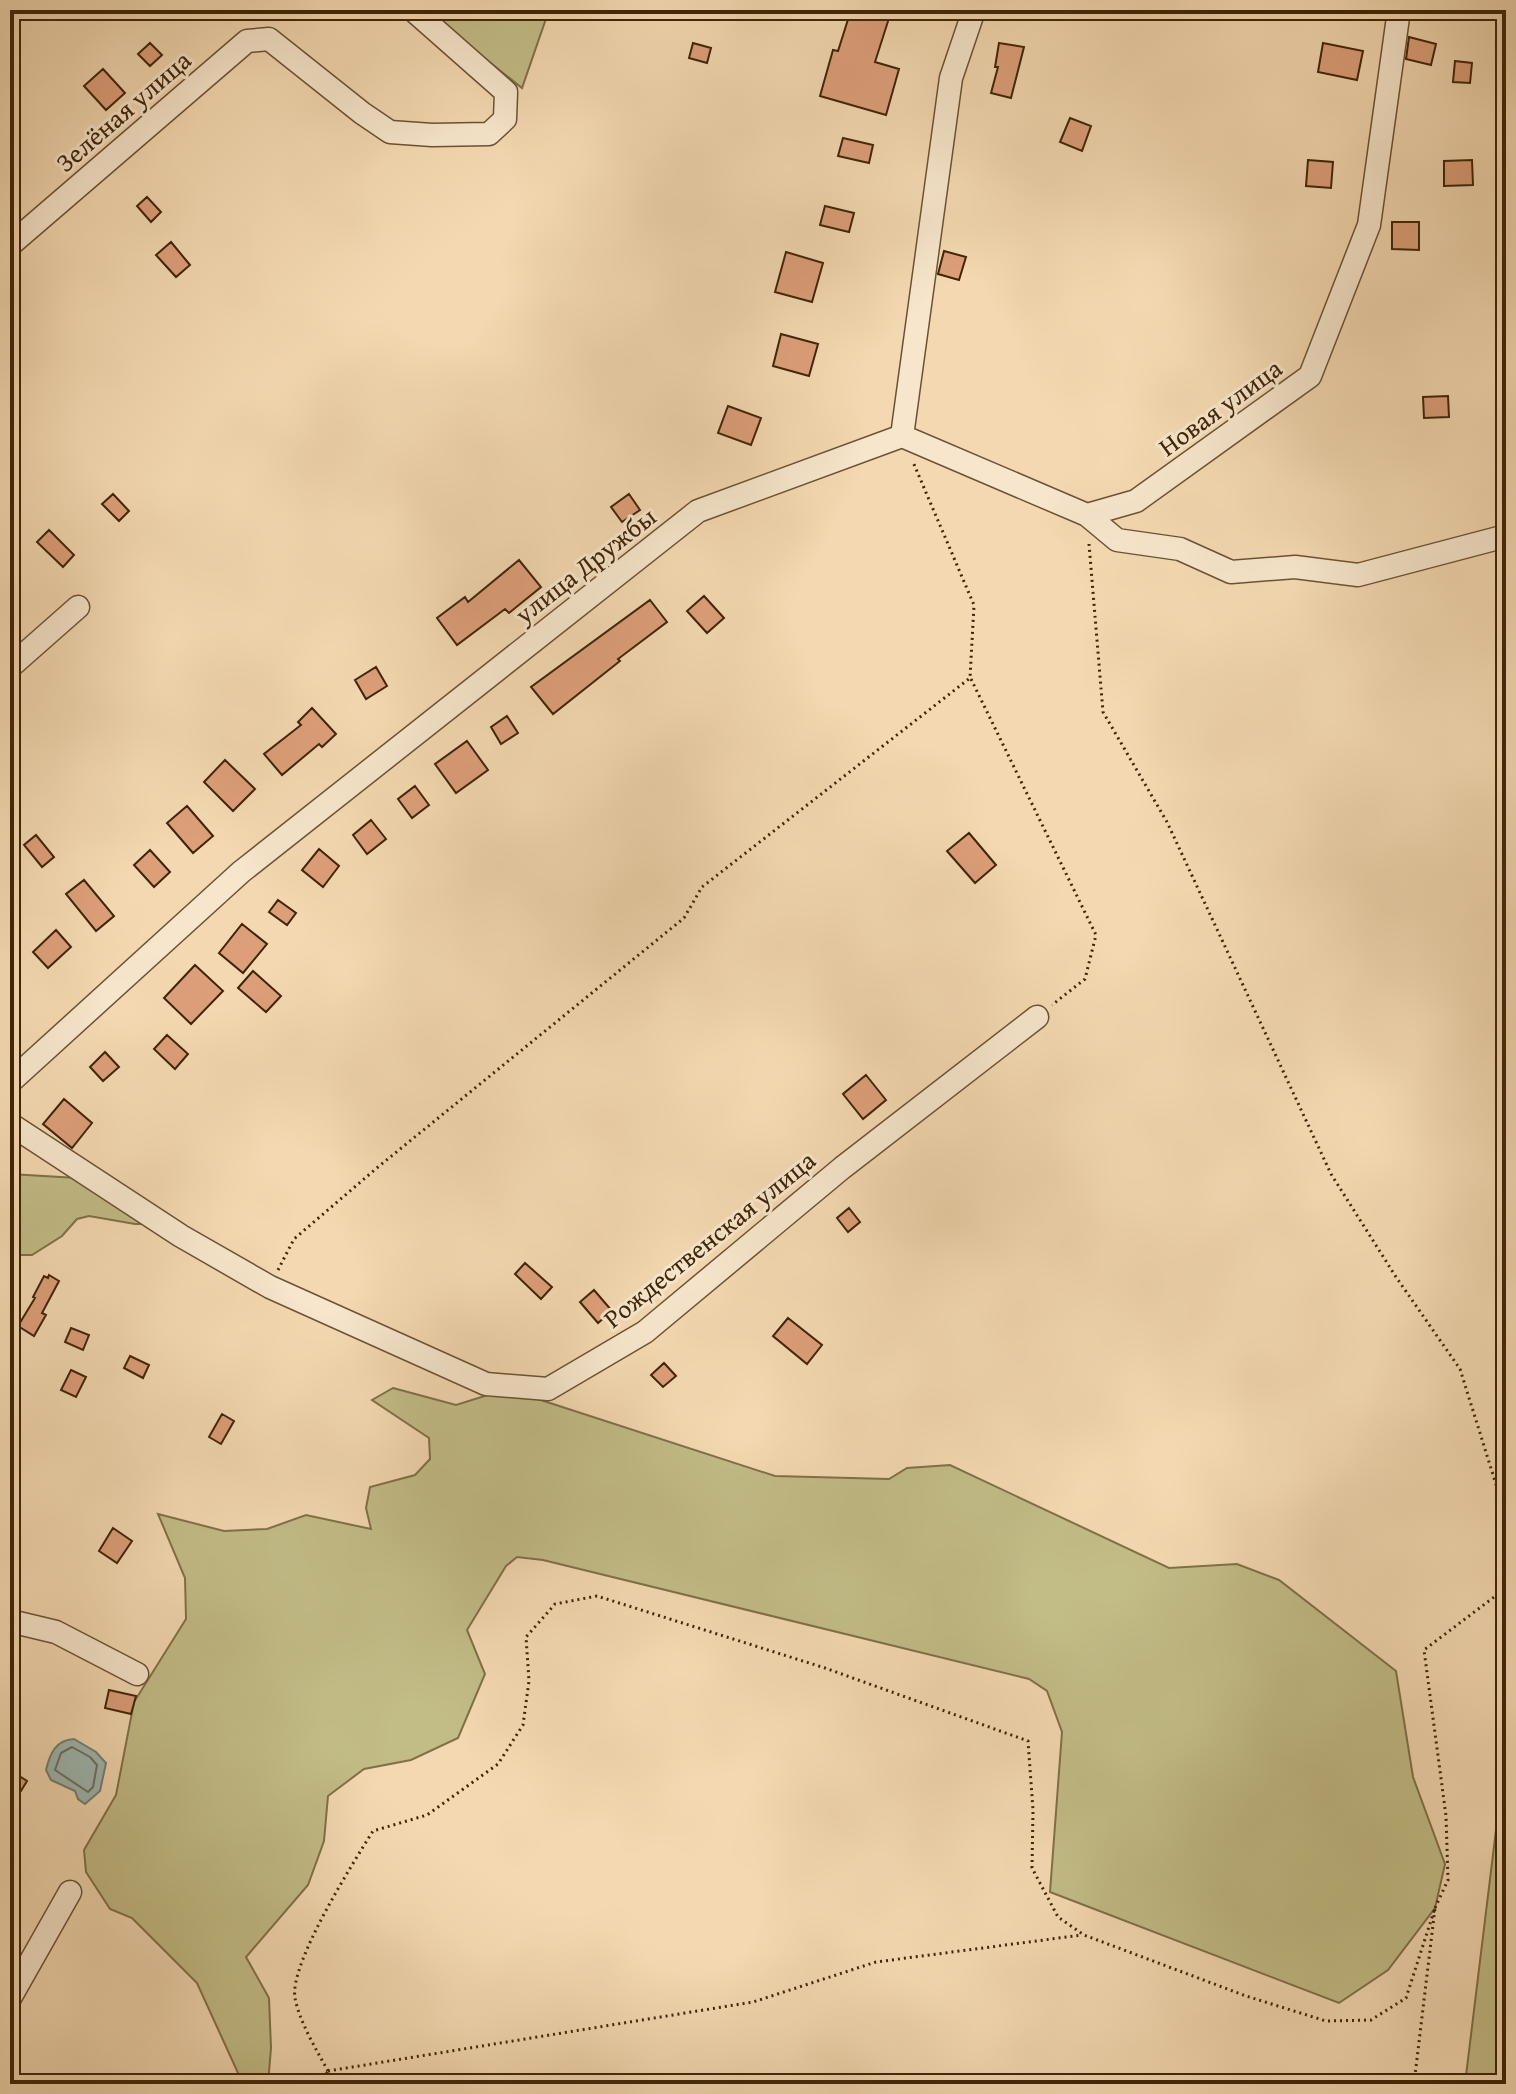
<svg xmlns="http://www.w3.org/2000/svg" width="1516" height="2094" font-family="'Gentium Book Plus',serif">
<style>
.green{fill:#c2bc87;stroke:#807047;stroke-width:2}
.water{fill:#9db8b3;stroke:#777d6e;stroke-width:2}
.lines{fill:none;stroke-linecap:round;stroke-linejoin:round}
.shore{stroke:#6e6e5d;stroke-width:2}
.building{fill:#dd9f7a;stroke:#3f2507;stroke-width:2}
.minor-casing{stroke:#6c5232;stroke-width:25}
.path{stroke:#3f2507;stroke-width:3;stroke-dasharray:2 4;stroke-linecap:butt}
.minor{stroke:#f7e6cc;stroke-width:22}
.labels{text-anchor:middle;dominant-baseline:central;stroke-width:6;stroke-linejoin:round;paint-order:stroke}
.street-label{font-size:26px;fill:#3f2507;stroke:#f7e6cc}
</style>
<rect width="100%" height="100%" fill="#f3d8b1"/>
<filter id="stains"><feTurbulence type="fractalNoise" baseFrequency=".0025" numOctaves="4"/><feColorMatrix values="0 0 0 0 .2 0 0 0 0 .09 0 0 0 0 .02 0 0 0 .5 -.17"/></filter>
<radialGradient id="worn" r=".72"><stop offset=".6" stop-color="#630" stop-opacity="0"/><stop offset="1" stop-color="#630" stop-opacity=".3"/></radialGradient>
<path class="green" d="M424,10H549L522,88Z
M10,1174L111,1180L159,1224H135L89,1216L77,1219L62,1236L32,1255H10Z
M393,1388L456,1405L507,1389L775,1476L889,1479L907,1468L950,1465L1169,1568L1237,1564L1279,1580L1396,1671L1413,1777L1445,1864L1435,1908L1388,1970L1339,2003L1050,1892L1062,1732L1047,1691L1029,1679L543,1560L517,1557L506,1566L467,1630L485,1674L458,1738L411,1760L364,1769L328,1796L324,1841L308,1885L246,1957L269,1998L271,2048L268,2084H243L197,1983L132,1918L110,1909L86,1872L84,1850L116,1795L134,1702L186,1619L185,1578L158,1514L224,1531L267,1529L306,1515L371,1529L366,1508L370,1487L415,1475L430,1459L429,1438L372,1400Z
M1506,1748V2084H1465Z"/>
<path class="water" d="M74,1739L96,1752L106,1763L100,1791L85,1804L78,1799L75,1791L51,1780L46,1770C50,1753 56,1740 74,1739Z"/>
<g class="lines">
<path class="shore" d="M72,1747L90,1757L97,1765L93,1787L88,1792L55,1770L61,1753Z"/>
</g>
<path class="building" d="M851,10H874L890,15L875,62L899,69L886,115L820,96L833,50L838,51Z
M1409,37L1436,44L1431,65L1406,59Z
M150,43L162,55L150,66L138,54Z
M693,43L711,48L707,63L689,58Z
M999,43L1024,47L1011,98L991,93L998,67H995Z
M1323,43L1363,51L1357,80L1318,72Z
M1455,61L1472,63L1470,83L1453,82Z
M103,69L125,93L106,110L84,86Z
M1070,118L1091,126L1082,151L1060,142Z
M843,138L873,145L869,163L838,156Z
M1308,160L1333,162L1331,188L1306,186Z
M1472,160L1473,185L1444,186V161Z
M147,197L161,212L151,222L137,206Z
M825,206L854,213L849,232L820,225Z
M1392,222H1419V250L1392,249Z
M171,242L190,265L176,277L156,255Z
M944,251L966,257L959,280L938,274Z
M786,252L823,263L812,302L775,292Z
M781,334L818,344L809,376L773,366Z
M1448,396L1449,417L1424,418L1423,397Z
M728,406L761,418L751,445L718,433Z
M113,494L129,511L119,521L102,504Z
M629,494L640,510L622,522L611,507Z
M49,530L74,555L63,567L37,542Z
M519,560L541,587L509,613L505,609L457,645L437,618L465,597L468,602Z
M704,596L724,618L707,633L687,611Z
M650,600L667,622L618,659L620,661L553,714L531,687Z
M376,667L387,686L366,699L355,680Z
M312,708L336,734L322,747L319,744L282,775L264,754L301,725L298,722Z
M507,716L518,733L501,744L491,727Z
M467,741L488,770L456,793L435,764Z
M225,760L255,789L233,811L204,782Z
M415,786L429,805L412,818L398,799Z
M187,806L213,836L193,853L167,823Z
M371,820L386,839L367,854L353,835Z
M969,833L996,865L975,883L947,851Z
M36,835L54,857L42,867L24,845Z
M319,849L339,866L323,887L302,870Z
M150,850L170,872L154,887L134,865Z
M84,880L114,916L96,931L66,894Z
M278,900L296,913L287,925L269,912Z
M242,924L267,944L243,973L219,953Z
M56,930L71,947L48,968L33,952Z
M195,965L223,991L191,1024L164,998Z
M253,971L281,996L266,1012L238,988Z
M167,1035L188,1054L175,1069L154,1049Z
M105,1052L119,1067L103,1081L90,1067Z
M866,1075L886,1100L863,1119L843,1094Z
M64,1099L92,1123L72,1148L43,1124Z
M849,1208L860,1222L848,1232L837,1218Z
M525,1263L552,1287L541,1299L515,1274Z
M49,1275L59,1281L42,1313L46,1315L34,1336L18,1326L35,1298L33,1297L44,1276L48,1278Z
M594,1290L612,1311L598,1323L580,1302Z
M788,1318L822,1345L807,1364L773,1336Z
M71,1328L89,1335L83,1350L65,1342Z
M130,1356L149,1365L143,1378L124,1368Z
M664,1363L676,1376L663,1387L651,1375Z
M71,1370L86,1377L76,1397L61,1390Z
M222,1414L234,1421L221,1444L209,1437Z
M113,1528L132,1541L117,1563L99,1551Z
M109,1690L136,1696L131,1714L105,1708Z
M10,1770L27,1781L19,1794L10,1788Z"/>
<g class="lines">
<g class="minor-casing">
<path id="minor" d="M10,245L247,41L269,39L362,113L390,132L432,135L489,134L505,119L506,92L413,10
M902,436L1087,515L1136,501L1310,376L1369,225L1399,10
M1087,515L1117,540L1180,549L1231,572L1295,567L1358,575L1506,536
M10,667L78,607
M10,1082L241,872L698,511L902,436L951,78L974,10
M10,1124L181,1236L270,1287L486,1384L548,1389L645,1332L842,1168L1037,1017
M10,1621L56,1632L137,1674
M10,1998L70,1892"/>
</g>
<path class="path" d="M1089,544L1103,712L1167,822L1331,1174L1396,1277L1460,1369L1499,1494L1506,1503
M971,679L1096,935L1085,979L1052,1005
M278,1270L294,1239L378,1167L684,918L702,887L970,678L974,605L913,462
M1435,1908L1448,1880L1446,1816L1424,1650L1506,1588
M328,2071C317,2051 299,2021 295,1998C289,1964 353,1863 373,1831L427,1815L498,1764L523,1725L529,1681L526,1637L555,1604L597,1596L825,1668L1028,1741L1033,1810L1032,1868L1058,1917L1084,1935L1246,1996L1326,2021L1371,2020L1406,1998L1435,1908L1414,2084
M328,2071L753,2002L876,1962L1082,1935
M320,2084L328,2071"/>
<use href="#minor" class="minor"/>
</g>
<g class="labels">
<g class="street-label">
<text transform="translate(123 111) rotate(-41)">Зелёная улица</text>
<text transform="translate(1220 407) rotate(-36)">Новая улица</text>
<text transform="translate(585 565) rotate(-38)">улица Дружбы</text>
<text transform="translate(709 1239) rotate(-39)">Рождественская улица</text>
</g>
</g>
<rect width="1516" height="2094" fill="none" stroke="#f3d8b1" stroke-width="40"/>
<rect x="12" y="12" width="1492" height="2070" fill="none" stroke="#3f2507" stroke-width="4"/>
<rect x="20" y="20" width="1476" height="2054" fill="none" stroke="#3f2507" stroke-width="2"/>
<rect width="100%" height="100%" filter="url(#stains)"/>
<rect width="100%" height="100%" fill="url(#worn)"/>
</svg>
